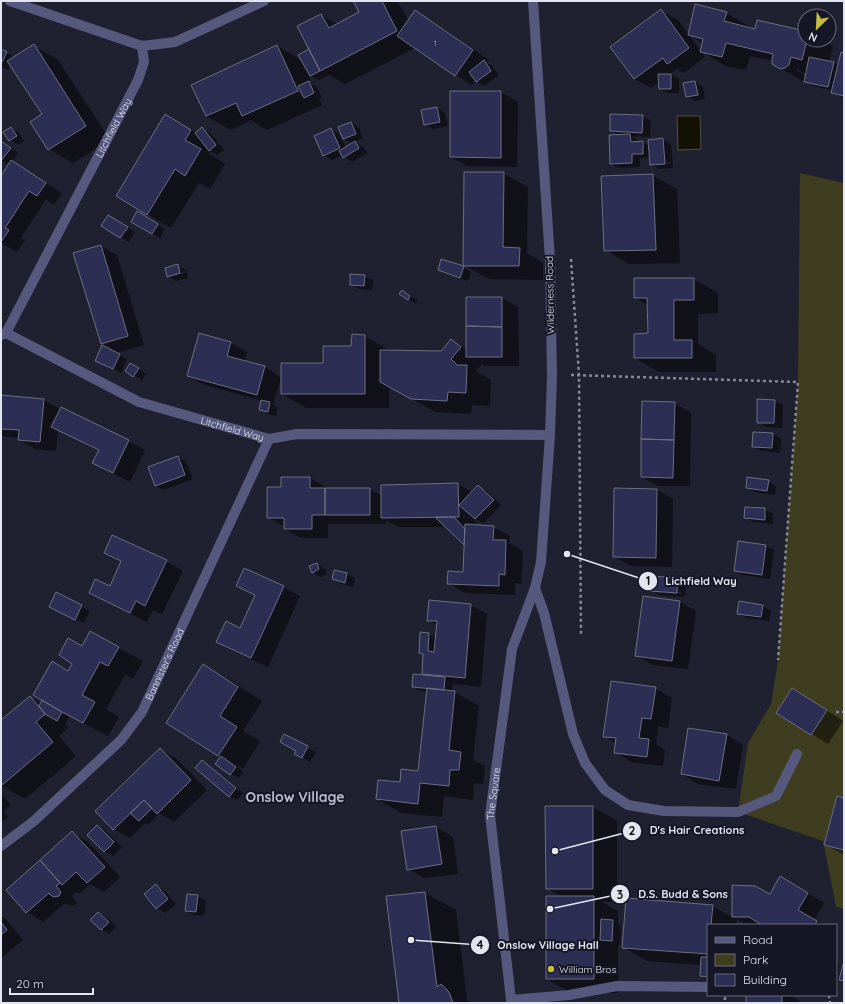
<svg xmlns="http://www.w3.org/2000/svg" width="845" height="1004" font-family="Quicksand,sans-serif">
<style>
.green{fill:#3e3d20}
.water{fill:#131100;stroke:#515148}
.shadow{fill:#0007;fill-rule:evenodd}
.building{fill:#2c2e54;stroke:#6c6e81}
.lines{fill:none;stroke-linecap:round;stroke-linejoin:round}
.path{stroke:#878996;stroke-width:2.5;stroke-dasharray:3 3;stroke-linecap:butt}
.lane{stroke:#56597d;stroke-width:10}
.street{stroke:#56597d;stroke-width:10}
.poi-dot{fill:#c4bd3e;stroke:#161726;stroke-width:1.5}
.labels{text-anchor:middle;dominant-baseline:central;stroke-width:4;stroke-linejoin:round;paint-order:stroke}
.number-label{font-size:8px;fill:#b5b7c9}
.street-label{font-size:10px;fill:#e3e5f0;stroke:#161726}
.poi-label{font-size:10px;fill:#e3e5f0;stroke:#161726;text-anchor:start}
.district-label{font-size:14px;font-weight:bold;fill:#bbbed3;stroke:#161726}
.leader{fill:none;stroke:#e3e5f0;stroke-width:1.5}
.callout-dot{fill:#e3e5f0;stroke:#161726;stroke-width:1.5}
.mark-label{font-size:12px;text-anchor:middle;font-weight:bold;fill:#111}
.callout-label{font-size:11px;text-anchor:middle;font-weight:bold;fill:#e3e5f0;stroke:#161726;stroke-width:4;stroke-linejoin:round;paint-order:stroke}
</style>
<rect width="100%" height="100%" fill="#1f2030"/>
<path class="green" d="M800,173L844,183V909L836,907L823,841L738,812L748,743L771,704L778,660L798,382Z"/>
<path class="water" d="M677,116H700L701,149L678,150Z"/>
<path class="shadow" d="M354,1H394L399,4L409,21L415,11L432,21L489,60L487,63L492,66L499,75L484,86L476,80L472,85L456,75L415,48L345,84L329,75L319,80L308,74L312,84L317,87L322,98L319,99L322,105L267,130L251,120L231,130L206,116L277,46L303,61L310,49L321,15L337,24L360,12ZM294,87L302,92V94L293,89Z
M661,11L678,20L705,57L684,73L677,69L670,74L679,79V93H668L660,89L659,82L651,88L635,79L611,48Z
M726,13L750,27V28L756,30L805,32V40H822L833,46L829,62H833L839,66L844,54V99L832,92L833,91L814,86L805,82L773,64V61L750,56L746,70L726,66L702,52L703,43L689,35ZM797,69L807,75V77L797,71Z
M34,46L58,60L110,140L73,163L49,149L43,115L11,65L8,70L1,67V50L15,58Z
M695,82L703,87L705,99L695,101L687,96Z
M451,92H501L518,102L517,167L467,166L451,157Z
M437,108L445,113L448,126L433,129L424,124Z
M165,116L196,133L202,128L210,133L224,150L217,155L211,151L209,154L225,164L210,189L199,183L171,228L147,214Z
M643,116L651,121L650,137L632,136L638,140V142H643L649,146L662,139L671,144L673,168L659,169L651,164L650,158H640V167L619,168L611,164L619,135L611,131ZM670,162V164L657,165V163Z
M351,123L359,128L363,138L355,142L363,147L367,153L352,162L344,157L343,155L332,160L324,155L331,129L339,134L346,148L353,144L344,138Z
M11,128L19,133L24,141L18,145L10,140L4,133Z
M1,141L18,153L12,162L62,193L54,205L46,199L21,238L25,240L17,252L1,243V178L10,165L1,160Z
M503,173L528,187L527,253L543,263V280L489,279L464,265Z
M653,176L677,189L680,263L629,264L605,250L602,177Z
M137,213L165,229L160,238L132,222Z
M116,221L135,232L129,242L102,226Z
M101,246L117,255L144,345L117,353L127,359L121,373L105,365L110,348L101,344Z
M178,266L186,270L188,278L176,281L168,276ZM185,271V273L173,276V274Z
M463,267L471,272L468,281L447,274L439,270Z
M364,276L373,280L372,290L359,289L351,285Z
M694,279L718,293V313L698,314V344L716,355V372H659L635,358L649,334L648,305L635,298Z
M403,291L418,301L416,304L408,299Z
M502,298L518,307L519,366H484L482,364L476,371L491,380L490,406L472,405L471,414L436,412L389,387V408H306L282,394L324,364L352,347L364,336L389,350V351L442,352L451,340L467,349Z
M231,343L247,352L245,362L265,367L281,377L273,405L278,407L276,416L268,414L260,409L262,401L205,385L188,376Z
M131,364L146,374L142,380L127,371Z
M1,396L44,400L61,410L128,441L145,450L130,482L110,472L94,463L99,451L58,430L56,451L35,449L19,440V438L1,436Z
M775,401L783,405L782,428L766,427L758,422Z
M674,403L691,413L690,486H658L642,477Z
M773,434L781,439L780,453L762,451L753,447Z
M178,457L186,462L193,479L163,490L155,485Z
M310,478L326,487V489H370L382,496V486L458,484L473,493L479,487L487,491L501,505L484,523L475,519L476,526L493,527L510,536L509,543L523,551L521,584L515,583V595L465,593L448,583L464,573L465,544L446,527H399L386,520V524H328V538H301L285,529V527L268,517L282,488Z
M768,481L776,486L775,495L755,492L747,487Z
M657,490L673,499L672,567L630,566L614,556Z
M765,509L773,514V524L754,522L746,518Z
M113,536L166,561L183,571L162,614L153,610L147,622L107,602L90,593L110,587L122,562L105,552Z
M765,546L774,550L770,579L743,575L735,571Z
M317,564L325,569L327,574L321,577L313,572Z
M335,571L347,574L355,578L353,587L341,584L333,579Z
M677,579L686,584L685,597L659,595L651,590ZM658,591L682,592V594L658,593Z
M238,585L284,587L300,596L268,667L234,651L217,642L241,629L256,596Z
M57,594L90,611L84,623L58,611Z
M644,597L680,602L696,611L688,669L653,665L636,655Z
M470,605L487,614L481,687L453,684L452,692H455L479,706L473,760L485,766L483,784L474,783L473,800L444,796L442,817L401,813L377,799L419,772L428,692L421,691L413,687L426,676L423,674L424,655L420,653L429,634L436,638L437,625L428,620Z
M763,606L771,611L769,621L747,618L738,613Z
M82,647L118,648L143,661L133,679L125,675L106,709L119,717L108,736L70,716L65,724L68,728L59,736L76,756L25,799L1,785V721L30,697L41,704L69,672Z
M204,665L228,679L262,701L243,731L260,741L243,769L237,765L236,766L243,772L239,778L231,774L222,757L168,723Z
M655,688L672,698L668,728L658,726L656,744L665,750L663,766L631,762L615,752L616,743L604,736Z
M809,699L843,721L828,744L778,713Z
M727,735L743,745L736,789L698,784L682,774Z
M285,736L316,752L310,762L296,754L297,751Z
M160,749L177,759L207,790L174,822L159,813L148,825L145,823L130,838L114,829Z
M202,761L210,766L243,793L237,800L229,796Z
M1,794L11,805L3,812L8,817L1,823Z
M844,799V855L826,845Z
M593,807L617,821V902H602L618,911V924L621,926L620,945H618V993H571L547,979L562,897L547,888Z
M97,826L105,831L122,847L113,856L105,852L88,835Z
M436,827L453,837L458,874L425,878L408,869Z
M72,833L88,842L120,877L104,892L90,884L79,894L76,892L72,896L77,902L75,905L71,906L65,903L43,922L27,912L7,891Z
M781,878L824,903L814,920L822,925H748L737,919L736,925H708V980L701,976V965L647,961L623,947L712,906L733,918V886L770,895Z
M156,885L164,890L176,904L165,913L157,908L145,894Z
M425,893L456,910L467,1000L472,1003H400Z
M198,896L206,901L204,916L194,915L186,911Z
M98,913L107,917L116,927L109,934L101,929Z
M1,916L6,919L23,940L1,958Z
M836,962L839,963L838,992H836Z
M747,995H789L803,1003H747Z"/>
<path class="building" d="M353,1H382L397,31L320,71L297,26L321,14L329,28L359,12Z
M695,4L727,12L724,21L755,29L757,20L805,31V40H807L802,60L791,57L789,65L785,68L780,69L772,64V60L773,54L726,43L722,57L700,52L703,39L688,35Z
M661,9L689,48L667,64L663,58L634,79L610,47Z
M415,10L473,50L455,76L397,36Z
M34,44L86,126L48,150L30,122L42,114L7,61Z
M277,45L298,91L242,116L236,103L206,116L191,85Z
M1,49L7,52L1,64Z
M309,49L320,71L310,76L298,55Z
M841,52L844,53V96L831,93Z
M809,57L834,62L828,87L804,82Z
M484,60L491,71L476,82L469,72Z
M658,74H671V89H659Z
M309,81L314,93L304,98L298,86Z
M695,81L698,95L686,97L683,83Z
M450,91H501V158L450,157Z
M437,107L440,122L424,125L421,110Z
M165,114L191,130L185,140L201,149L185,176L175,169L147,215L116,196Z
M610,114L643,115L642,133L610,131Z
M351,122L356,134L343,139L338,127Z
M11,127L17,136L9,141L3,132Z
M202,127L216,145L209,151L195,133Z
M331,128L340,148L323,156L314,136Z
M630,134L631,142L643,141V154H632V163L610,164L609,135Z
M663,138L665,164L650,165L648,140Z
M1,141L11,148L1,161Z
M355,141L359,148L343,158L339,151Z
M11,160L46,183L37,196L29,191L5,228L9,230L1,242V176Z
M464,172H504L503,247L520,248L519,266H463Z
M653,174L656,250L604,251L601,176Z
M137,211L158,224L152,234L131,222Z
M108,215L128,227L120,238L101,226Z
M101,245L128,336L101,344L73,253Z
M441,259L464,266L460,278L438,270Z
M178,264L180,273L167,277L165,268Z
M350,274L365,275L364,286L350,285Z
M634,278H694V300H674V340H692V358H634V334L648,333L647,298H634Z
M402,290L410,296L408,300L399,294Z
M466,297H502V327L466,326Z
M466,326L502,327V357H466Z
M199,333L231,342L227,356L265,366L257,395L187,376Z
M352,334L365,335V394H281V363H323V346H351Z
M451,339L461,347L451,359L457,365H467L466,393L448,392L447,401L411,399L380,382V350L441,351Z
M102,345L120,354L113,369L95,361Z
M130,363L139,368L133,377L125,371Z
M1,395L44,399L40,442L18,440L19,430L1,429Z
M757,399L775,400L774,423H757Z
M261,400L270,402L268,412L259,410Z
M642,401L675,402L674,440L641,439Z
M61,407L129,440L113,473L92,463L99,450L51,427Z
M753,432L773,433L772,448L752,447Z
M641,439L674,440L673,478L641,477Z
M178,456L185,475L155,486L148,467Z
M281,477H310V488H325V515H312V529H284V518H267V487H281Z
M747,477L769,480L767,491L746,488Z
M458,483L459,517L381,518V485Z
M478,485L494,500L475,519L459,505Z
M325,488H370V515H325Z
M614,488L657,489L656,558L613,557Z
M745,507L765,508V520L744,518Z
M435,517H454L465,529L464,545Z
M465,524L494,526L493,540H506L505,575L499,574V586L447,584L448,571L463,572Z
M112,535L167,560L145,606L136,601L130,613L89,593L95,579L110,586L121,561L104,553Z
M738,541L766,545L762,575L734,571Z
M317,563L319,569L312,573L309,566Z
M244,568L284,586L251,658L216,642L226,621L240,628L255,595L236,586Z
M334,570L347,573L345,583L332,579Z
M651,576L678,578L677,593L650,591Z
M56,592L82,605L75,620L49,607Z
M643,596L680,601L672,661L635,656Z
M429,600L471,604L465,678L422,674L423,654L419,653L420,632L429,633L428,651L434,652L437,621H427Z
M739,601L763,605L761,617L737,614Z
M90,631L119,647L108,666L100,662L82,695L95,702L83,723L62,712L33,695L52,661L68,671L72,664L59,655L68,638L82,646Z
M203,664L238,687L220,716L237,727L218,756L166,723Z
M413,674L445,677L444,690L412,687Z
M611,681L656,687L651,719L642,718L639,738L649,739L647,757L614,753L616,738L603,737Z
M427,688L455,691L449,750L461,752L459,770H450L449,786L420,783L418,804L376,799L378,780L400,782L401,769L418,771Z
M792,688L827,710L811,735L776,713Z
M30,696L45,714L36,722L53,742L1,786V720Z
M42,700L62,712L57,721L45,714L39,706Z
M688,728L727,734L719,781L681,774Z
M284,734L308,746L302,758L294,754L296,751L280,742Z
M160,748L191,780L157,814L144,800L113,830L95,811Z
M221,756L236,767L230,775L215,764Z
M202,760L236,788L229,797L195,768Z
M837,796L844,798V850L824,845Z
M144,800L152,808L139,821L130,813Z
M545,806H593V889H546Z
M97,825L114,842L104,852L87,835Z
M436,826L442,864L407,870L401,831Z
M72,831L105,867L87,883L76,872L62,885L40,860Z
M40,860L60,883L56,886L61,892L59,896L53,897L49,893L26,913L6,890Z
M780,876L808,893L798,910L817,921L815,925H762L749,917H732V885L755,886L770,894Z
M156,884L168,899L156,909L144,894Z
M425,892L437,987L441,984L449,992L453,1003H399L386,896Z
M187,894L198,895L196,912L185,911Z
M546,896H594V979H546Z
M626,898L713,905L711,925H708V954L622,948Z
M98,912L109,922L101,930L90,920Z
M601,919L613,920L612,941L600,940Z
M1,922L7,930L1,935Z
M701,957H708V977L700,976Z
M844,961V981L839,980Z
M746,995H782V1003H746Z"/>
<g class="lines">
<path class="path" d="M571,259L579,375L581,636
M571,375L798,382L778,660
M836,712H844
M829,995L830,1003
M725,997V1003"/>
<path class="lane" d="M535,588L544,613L573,734L585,763L605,790L628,805L664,811L738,812L776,796L797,754
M511,1000L569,995L617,986L708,987"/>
<g class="street">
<path d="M10,1L142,46L175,42L264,1"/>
<path id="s1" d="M6,333L139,402L269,439L297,434L550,435"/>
<path id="s2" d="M1,335L6,333L138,80L144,62L142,46"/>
<path id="s3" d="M1,846L34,821L121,740L142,712L269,439"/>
<path id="s4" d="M512,1003L511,1000L490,815L512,649L535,588L541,562L550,435L552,376L550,260L533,1"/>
</g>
</g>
<circle class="poi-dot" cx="551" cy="969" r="4"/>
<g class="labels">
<g class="number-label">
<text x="435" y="43">1</text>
</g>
<g class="street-label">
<text stroke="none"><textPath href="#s2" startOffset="237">Litchfield Way</textPath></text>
<text transform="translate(550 295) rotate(-91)">Wilderness Road</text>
<text stroke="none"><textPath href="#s1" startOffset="247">Litchfield Way</textPath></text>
<text stroke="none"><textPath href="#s3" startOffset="248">Bannister's Road</textPath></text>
<text stroke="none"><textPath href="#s4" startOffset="211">The Square</textPath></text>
</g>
<g class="poi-label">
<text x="559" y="969">William Bros</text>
</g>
<g class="district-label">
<text x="295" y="797">Onslow Village</text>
</g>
</g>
<path class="leader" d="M567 554L648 581M555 851L632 831M550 909L620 894M411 940L480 945"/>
<g class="callout-dot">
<circle cx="567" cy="554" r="4"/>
<circle cx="555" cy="851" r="4"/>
<circle cx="550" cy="909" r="4"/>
<circle cx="411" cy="940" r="4"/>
<circle cx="648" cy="581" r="10"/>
<circle cx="632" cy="831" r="10"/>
<circle cx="620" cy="894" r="10"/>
<circle cx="480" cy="945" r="10"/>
</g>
<g class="mark-label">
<text x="648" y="585">1</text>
<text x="632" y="835">2</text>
<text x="620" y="899">3</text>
<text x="480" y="949">4</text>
</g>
<g class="callout-label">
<text x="701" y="585">Lichfield Way</text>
<text x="697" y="834">D's Hair Creations</text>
<text x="683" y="898">D.S. Budd &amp; Sons</text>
<text x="548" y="949">Onslow Village Hall</text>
</g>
<rect width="845" height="1004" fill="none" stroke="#e3e5f0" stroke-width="4"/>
<rect x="707" y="924" width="130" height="72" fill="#161726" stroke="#686977"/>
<rect x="715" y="937" width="20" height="6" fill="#56597d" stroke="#686977"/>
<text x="743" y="944" font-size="12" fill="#e3e5f0">Road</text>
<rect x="715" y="954" width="20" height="12" fill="#3e3d20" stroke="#686977"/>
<text x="743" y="964" font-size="12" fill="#e3e5f0">Park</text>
<rect x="715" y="974" width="20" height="12" fill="#2c2e54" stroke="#686977"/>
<text x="743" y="984" font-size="12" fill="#e3e5f0">Building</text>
<g transform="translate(817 28) rotate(204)"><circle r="19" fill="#161726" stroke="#686977"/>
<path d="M0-3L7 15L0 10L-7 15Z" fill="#c4bd3e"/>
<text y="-6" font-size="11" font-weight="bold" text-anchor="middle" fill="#e3e5f0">N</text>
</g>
<path d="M10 988v6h83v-6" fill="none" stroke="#e3e5f0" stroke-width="2"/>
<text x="16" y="988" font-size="12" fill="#e3e5f0" stroke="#161726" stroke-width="3" paint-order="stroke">20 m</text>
</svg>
